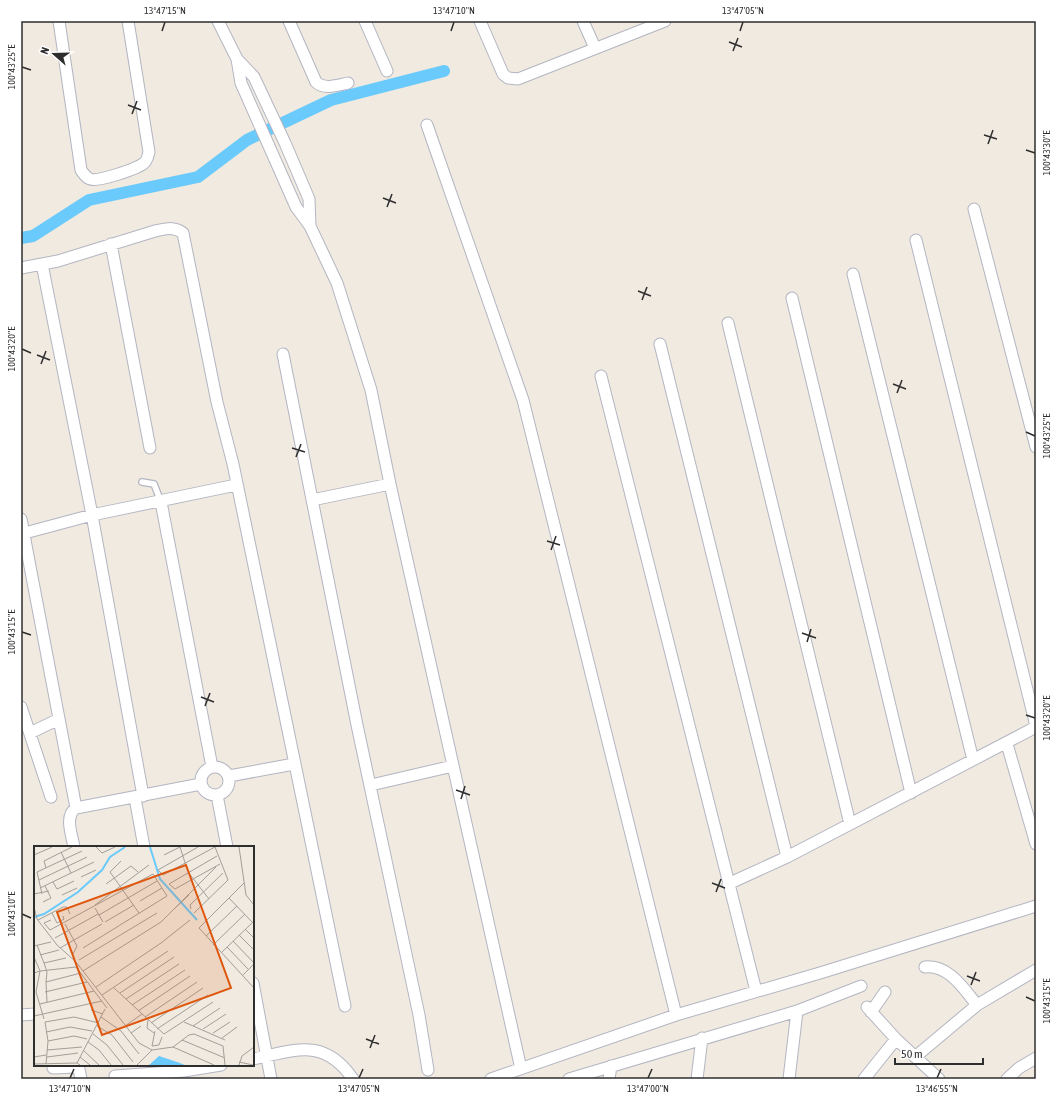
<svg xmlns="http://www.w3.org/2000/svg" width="1057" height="1100" font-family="'Asap Condensed',sans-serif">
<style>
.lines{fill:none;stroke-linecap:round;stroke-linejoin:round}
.canal{stroke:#6acafb;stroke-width:12}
.lane-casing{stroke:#b3b5c2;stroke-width:8}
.street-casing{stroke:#b3b5c2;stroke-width:13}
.lane{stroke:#fff;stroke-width:5.5}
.street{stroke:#fff;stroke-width:11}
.ticks{fill:none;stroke:#2e2e2e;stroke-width:1.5}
.inset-river{fill:none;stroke:#6acafb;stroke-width:2}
.inset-road{fill:none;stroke:#a29f99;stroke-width:1}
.view{fill:#df570e;fill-opacity:0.15;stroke:#df570e;stroke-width:2}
.inset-edge{fill:none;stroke:#2e2e2e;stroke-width:2}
.neatline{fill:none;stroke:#2e2e2e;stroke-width:1.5}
.ticks-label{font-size:10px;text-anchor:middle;fill:#2e2e2e}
</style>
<rect width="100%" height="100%" fill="#f0eae0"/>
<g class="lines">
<path class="canal" d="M21,238L33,236L89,200L198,177L247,140L331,100L444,71"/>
<g class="lane-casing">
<path id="lane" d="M142,482L154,484L161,502"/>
</g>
<g class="street-casing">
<path id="street" d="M59,21L81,170C84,174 85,177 90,179C98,182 137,169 144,163C147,161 148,156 149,152L128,21
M218,21L237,59L241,83L296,207L310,226L337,283L371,390L390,484L521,1069
M289,21L316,82C324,90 338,85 348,83
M365,21L387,71
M480,21L503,74L508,78L518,79L665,21
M583,21L595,48
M237,59L254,77L285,143L309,199L310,226
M427,125L523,400L676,1015
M974,209L1036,447
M916,240L1036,726
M111,244L150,448
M42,264L92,515L143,796
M21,268L58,261L155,231C166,229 174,226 183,233L217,402L233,464L345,1006
M853,274L973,760
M792,298L911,793
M728,323L850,824
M660,344L787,857
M283,354L357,725L419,1015L428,1070
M601,376L756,991
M312,500L390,484
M161,502L212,767
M21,519L76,808
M21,534L92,515L236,485
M21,707L51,797
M30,733L59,719
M1007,744L1036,844
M201 781a14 14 0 1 1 28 0a14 14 0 1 1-28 0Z
M229,776L294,764
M371,785L453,766
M217,795L227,847
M135,798L144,847
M74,847C72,835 64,816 76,808L201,784
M728,884L787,857L1036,727
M925,967C948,964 964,989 977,1005
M253,983L271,1079
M867,1007L896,1039L939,1079
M871,1012L885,992
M21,1015L35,1014
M915,1057L977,1005L1036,970
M253,1059C296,1050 324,1037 353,1079
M53,1068L75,1067L79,1069L81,1079
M115,1076L184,1071L221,1065
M491,1079L676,1015L820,973L1036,906
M569,1079L797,1011L861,986
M609,1079L611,1066
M697,1079L702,1038
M789,1079L797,1011
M864,1079L896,1039
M1007,1079L1019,1068L1036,1058"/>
</g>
<use href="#lane" class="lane"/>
<use href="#street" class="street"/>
</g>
<path class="ticks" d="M162,31L165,22M451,31L454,22M740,31L743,22M729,42L742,47M733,51L738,38M22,67L31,70M128,105L141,110M132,114L137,101M984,135L997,139M988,144L993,130M1026,150L1035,153M383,198L396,203M387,207L392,194M638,291L651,296M642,300L647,287M22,349L31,353M37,355L50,360M41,364L46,351M893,384L906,389M897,393L902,380M1026,432L1035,436M292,448L305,452M296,457L301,444M547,541L560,545M551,550L556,536M22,632L31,635M802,633L816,638M807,642L811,629M201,697L214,702M205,706L210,693M1026,715L1035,718M456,790L470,795M461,799L465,786M712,883L725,888M716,892L721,879M22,914L31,918M967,976L980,981M971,985L976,972M1026,997L1035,1001M366,1039L379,1044M370,1048L375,1035M70,1078L74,1069M359,1078L363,1069M648,1078L652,1069M937,1078L941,1069"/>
<g transform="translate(34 846)">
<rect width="220" height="220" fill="#f0eae0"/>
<path d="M125,210L143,216L151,219H115Z" fill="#6acafb"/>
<path class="inset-river" d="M116,1L126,33L163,74M0,71L10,68L44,46L68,24L76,11L91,1"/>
<path class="inset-road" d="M62,1L68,7L81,1M146,1L154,26L175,53M164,1L124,24L129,29L181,1M205,1L212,49L220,59M27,6L37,27M0,9L18,1M130,9L146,1M183,10L135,38L141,43L186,18M87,15L76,26L105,67M12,22L10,15L38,1M47,31L62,24M5,34L53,11M19,36L23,43L40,35M210,37L165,82L220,142M72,38L97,20L104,26M6,42L60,16M0,48L15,45M8,48L3,26L48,5M28,49L43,42M195,52L220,78M106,55L128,42M9,56L17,52L11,40M61,59L115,19M0,61L3,73L23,99L42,116L105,197L118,204L103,219M61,62L69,76M157,63L156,59L189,27M139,64L155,49M18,67L23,77L30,73L29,70M160,67L194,34L181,1M65,69L123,35M4,74L29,61H33L36,68M17,74L10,77L16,84L119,28L133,50L49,102M71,76L100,59M31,78L43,100L39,108M211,83L220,92M205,89L220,104M172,90L203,60M21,92L64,68M199,95L220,117M3,99L10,117L32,112M179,99L211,68M0,100L17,96M193,101L214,123M26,102L68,78M187,107L220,75M6,109L25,104M0,111L6,125L42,121L73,162M45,114L123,67M10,117L13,126L12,136L47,127M49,125L127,76L182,21M0,127L6,125L2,146L10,173M208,130L220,118M12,136L13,156M62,141L127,97L156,74M80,142L130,188L179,156M11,146L53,136M86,147L140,111M68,149L134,105M92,153L145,118M6,158L60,145M98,159L151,124M57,164L69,168M104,165L156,130M0,170L68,155M67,171L87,185L105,208M111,171L163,136M114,174L113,182L120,187M150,176L191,194M117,177L169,142M63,180L78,189L99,216M91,180L108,168M159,180L186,162M123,183L174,149M169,183L192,168M121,185L118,200L125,199L128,191M12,186L36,181L58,185M97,187L107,180M179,187L196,176M59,188L73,199L89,219M188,192L203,181M148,194L191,212M14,195L40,190L53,193M54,196L65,204L77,219M139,201L155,189L160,188L189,200L191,219M13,204L48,201M49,204L65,219M118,204L139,201L180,219M0,211L12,209M13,211L44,207M46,211L56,219M205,216L219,219M43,217L71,163M0,218L43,217L46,219M12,218L14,195L11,176L40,171L65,177M205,219L208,210L220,201"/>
<path class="view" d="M152,19L197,142L68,189L23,66Z"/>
<rect width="220" height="220" class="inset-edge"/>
</g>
<rect width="1057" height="1100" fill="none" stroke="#ffffff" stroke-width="44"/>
<g transform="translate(54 54) rotate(290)" stroke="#ffffff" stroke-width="3" paint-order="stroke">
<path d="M0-3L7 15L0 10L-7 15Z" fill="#2e2e2e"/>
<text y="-6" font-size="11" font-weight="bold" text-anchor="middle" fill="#2e2e2e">N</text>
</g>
<path d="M895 1058v6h88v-6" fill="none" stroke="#2e2e2e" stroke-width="2"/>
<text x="901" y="1058" font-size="12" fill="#2e2e2e" stroke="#ffffff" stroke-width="3" paint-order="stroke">50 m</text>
<rect x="22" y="22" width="1013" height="1056" class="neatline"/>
<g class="ticks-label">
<text x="165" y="14">13°47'15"N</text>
<text x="454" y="14">13°47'10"N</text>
<text x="743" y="14">13°47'05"N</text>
<text transform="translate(11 67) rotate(-90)" y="4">100°43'25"E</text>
<text transform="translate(1046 153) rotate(-90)" y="4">100°43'30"E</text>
<text transform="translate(11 349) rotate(-90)" y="4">100°43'20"E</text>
<text transform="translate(1046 436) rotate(-90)" y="4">100°43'25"E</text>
<text transform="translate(11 632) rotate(-90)" y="4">100°43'15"E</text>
<text transform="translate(1046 718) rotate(-90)" y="4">100°43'20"E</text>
<text transform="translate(11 914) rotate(-90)" y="4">100°43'10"E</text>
<text transform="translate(1046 1001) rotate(-90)" y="4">100°43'15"E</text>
<text x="70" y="1092">13°47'10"N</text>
<text x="359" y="1092">13°47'05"N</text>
<text x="648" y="1092">13°47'00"N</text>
<text x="937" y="1092">13°46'55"N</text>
</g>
</svg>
